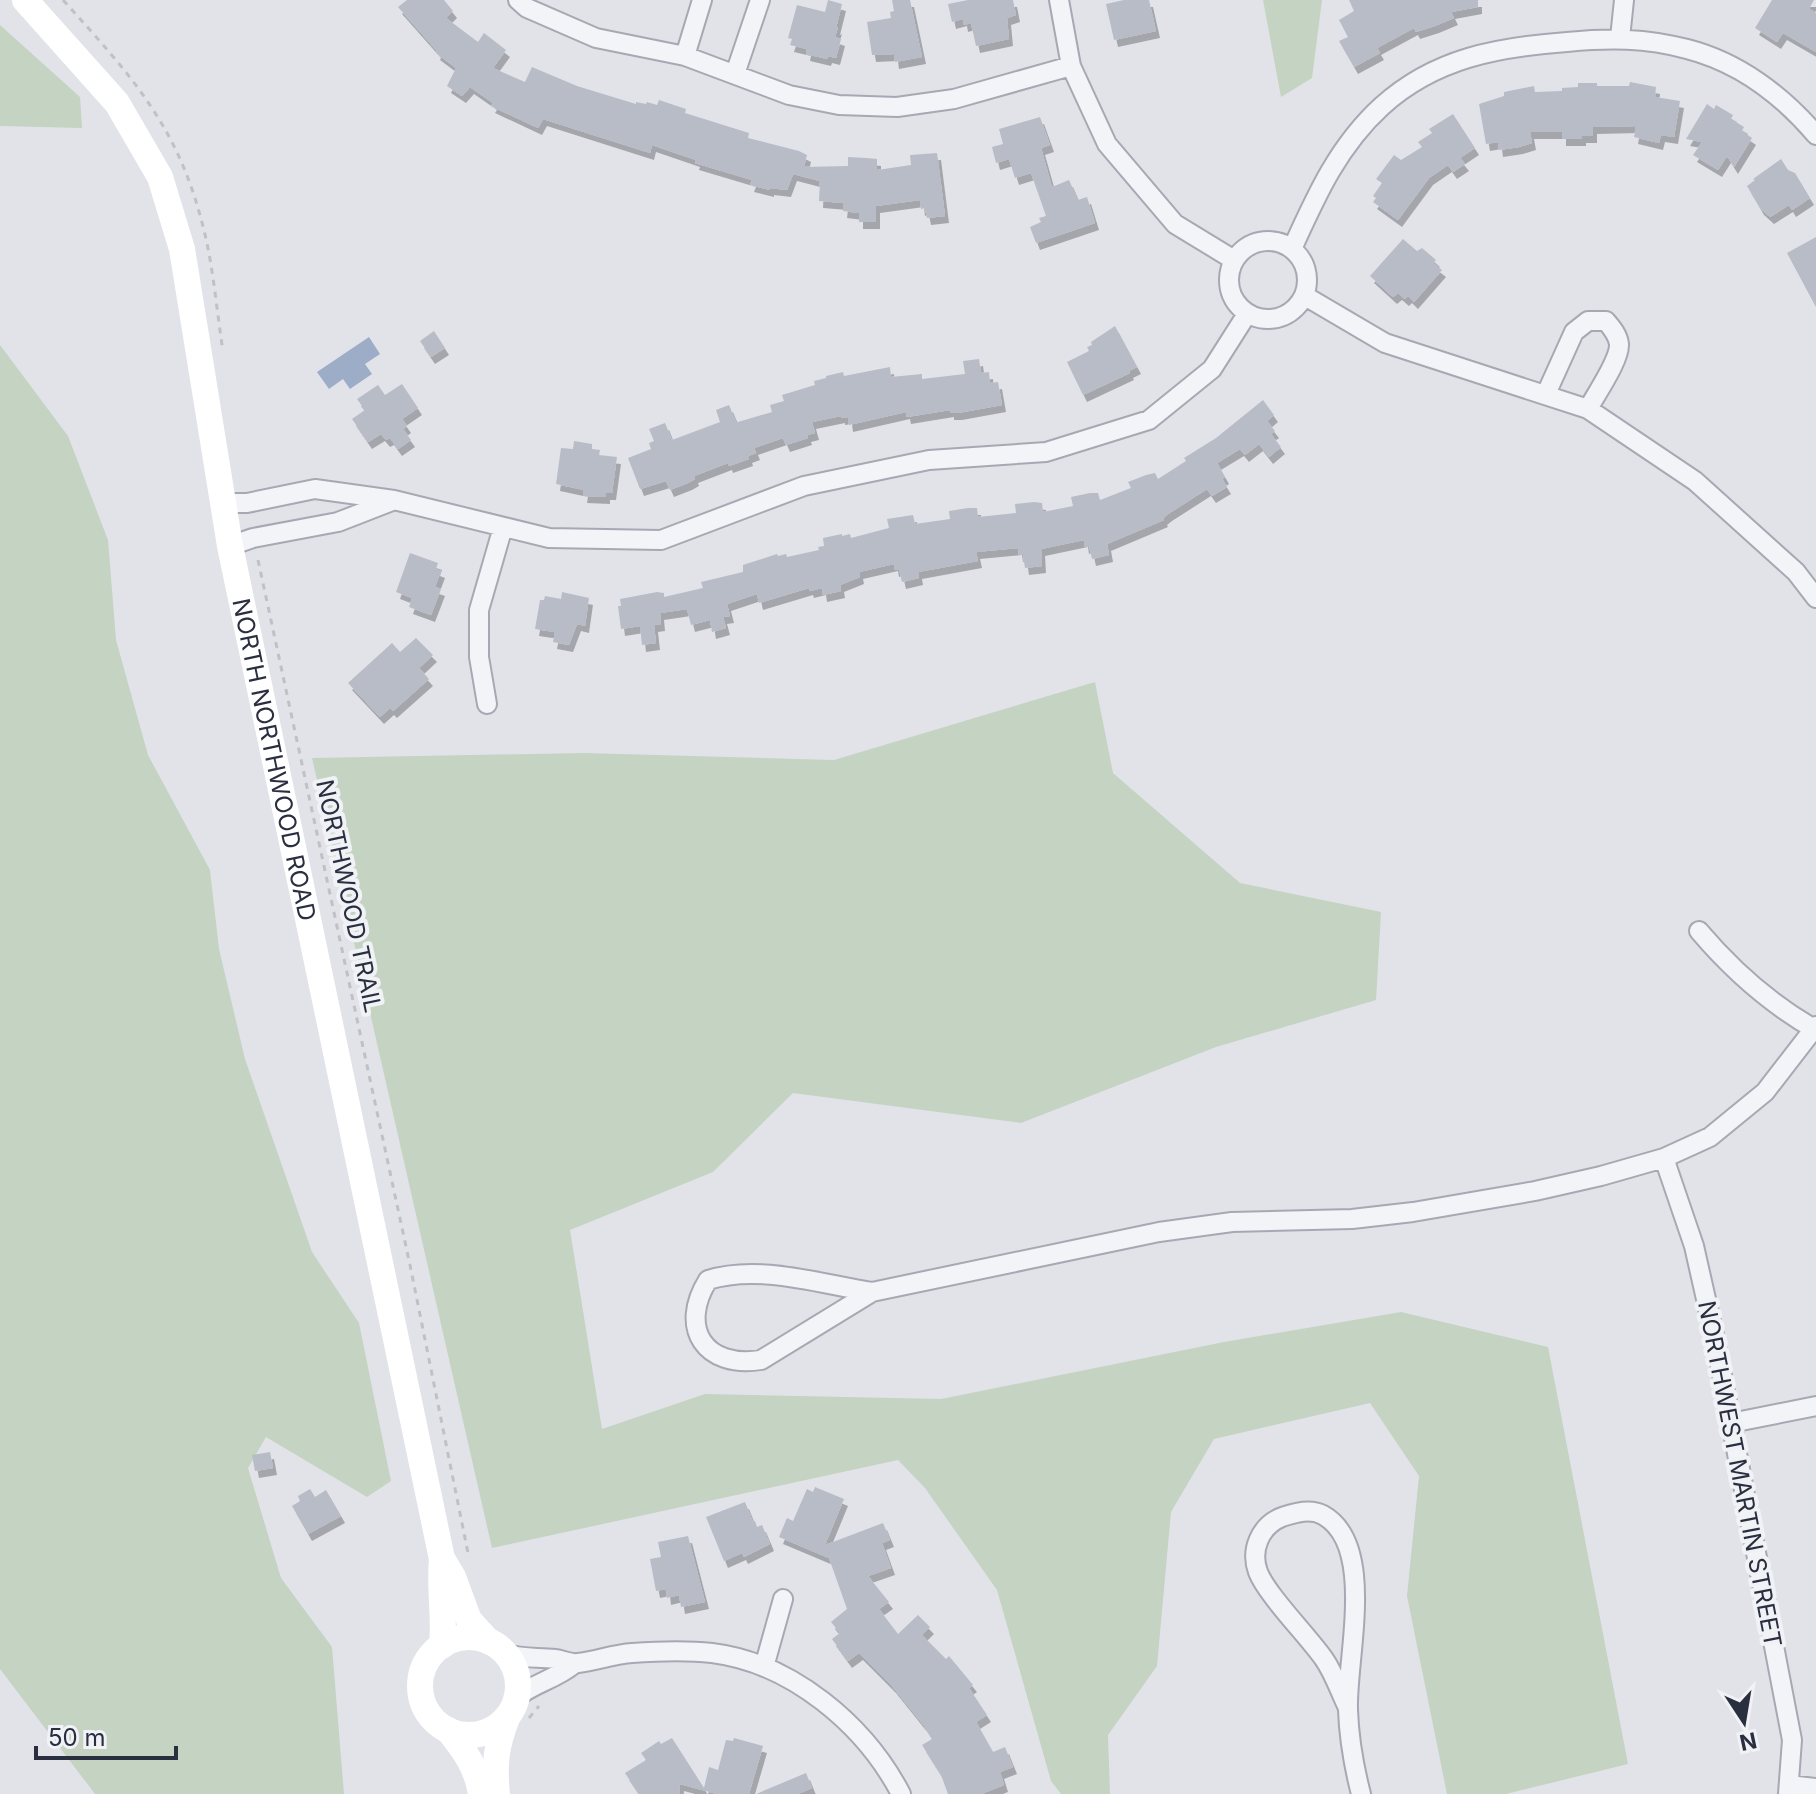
<svg xmlns="http://www.w3.org/2000/svg" width="1816" height="1794" font-family="Inter,sans-serif">
<style>
.green{fill:#c5d3c2}
.water{fill:#9dadc8}
.building{fill:#b8bcc6;filter:url(#shadow)}
.lines{fill:none;stroke-linecap:round;stroke-linejoin:round}
.street-casing{stroke:#a6a9b3;stroke-width:22}
.path{stroke:#bfc1c7;stroke-width:3;stroke-dasharray:6 6;stroke-linecap:butt}
.street{stroke:#f3f4f7;stroke-width:18}
.secondary{stroke:#fff;stroke-width:26}
.labels{text-anchor:middle;dominant-baseline:central;stroke-width:8;stroke-linejoin:round;paint-order:stroke}
.street-label{font-size:24px;fill:#2a2f40;stroke:#f0f2f6}
</style>
<defs>
<filter id="shadow"><feDropShadow dx="4" dy="7" stdDeviation="0" flood-color="#0004"/></filter>
</defs>
<rect width="100%" height="100%" fill="#e1e3e9"/>
<path class="green" d="M1263,0H1322L1312,78L1281,97Z
M0,25L80,97L82,128L0,126Z
M0,345L68,436L108,540L116,640L148,755L210,870L219,949L245,1059L312,1252L359,1323L391,1481L367,1497L266,1437L248,1468L281,1578L332,1647L344,1794H95L0,1669Z
M1095,682L1113,773L1240,883L1381,912L1376,1000L1216,1047L1021,1123L793,1093L713,1172L570,1230L602,1429L705,1394L941,1399L1224,1342L1401,1312L1548,1347L1628,1764L1506,1794H1447L1407,1596L1419,1476L1370,1403L1214,1439L1171,1512L1157,1666L1108,1735L1110,1794H1061L1051,1781L997,1590L925,1488L898,1460L492,1548L312,758L584,753L834,760Z"/>
<path class="water" d="M369,337L380,354L365,364L372,374L350,389L343,379L329,389L317,372Z"/>
<path class="building" d="M407,0H444L453,11L446,18L478,42L484,33L506,50L493,68L525,82L532,67L577,86L636,104V102L646,104L647,102L657,105L659,100L686,109L685,113L749,133L748,138L799,151L807,155L804,167L848,166V157L867,158L877,159V170L911,165L910,155L937,153L945,216L927,218L925,208L921,209L920,200L876,206V222H859V213L843,211L844,203L819,201L820,181L793,174L787,190L770,188V190L750,185L752,180L695,163L696,160L652,145L650,153L543,119L538,128L491,106L493,103L470,87L462,96L447,86L456,68L436,53L437,51L398,7Z
M828,0L842,4L836,28L838,27L835,37L841,39L836,58L828,56L827,59L806,54L807,49L790,45L792,39L788,38L797,5L825,12Z
M892,0H910L922,57L895,62L894,54L872,55L867,22L891,18L890,12L894,11Z
M968,0H1013L1016,15L1007,18L1009,39L976,46L971,23L964,25L963,19L952,22L948,4Z
M1124,0H1149L1156,31L1114,40L1106,4Z
M1349,0H1478V7L1451,12L1454,18L1435,26L1416,32L1414,28L1377,48L1380,53L1354,67L1339,41L1348,37L1339,20L1354,11Z
M1772,0H1814L1809,9L1816,13V52L1783,33L1777,42L1755,28Z
M1630,82L1656,87L1655,97L1680,101L1674,137L1661,135L1659,143L1634,137L1636,126L1593,127V136H1582V139H1562V132H1530L1532,143L1519,147L1499,150L1498,142L1486,144L1479,104L1504,96V92L1534,86L1535,92L1562,91V88L1578,87V83H1597V86H1629Z
M1707,104L1714,109L1716,105L1733,115L1731,119L1744,127L1742,131L1752,138L1734,167L1727,156L1718,170L1693,155L1702,142L1686,139Z
M1453,114L1475,148L1460,158L1465,164L1453,172L1448,165L1429,178L1398,220L1373,202L1376,198L1373,196L1382,183L1376,179L1394,155L1401,160L1422,147L1418,142L1432,133L1429,129Z
M1040,117L1050,145L1041,148L1052,187L1069,180L1078,200L1087,197L1095,223L1036,243L1030,227L1041,222L1039,218L1046,216L1031,173L1015,178L1009,159L996,163L992,147L1003,144L999,129Z
M1781,159L1788,170L1795,173L1810,198L1792,210L1789,205L1770,217L1760,208L1747,186L1755,180L1753,179Z
M1816,237V307L1787,253Z
M1403,239L1417,251L1422,248L1436,260L1433,263L1442,270L1414,302L1408,296L1405,299L1398,293L1393,297L1370,276Z
M1115,326L1137,367L1129,371L1130,373L1083,395L1067,362L1089,351L1087,347L1092,345L1091,342Z
M434,331L445,348L431,357L420,341Z
M979,359L981,373L989,372L990,383L998,382L1002,405L958,413H950V410L907,417L906,412L849,425L848,417L841,418V416L812,422L815,433L807,435L808,438L786,445L783,438L754,448L756,453L748,456L749,459L729,466L728,463L694,476L695,479L688,483L670,490L666,481L640,489L628,458L651,449L649,443L654,441L649,429L665,423L672,440L720,422L716,410L729,405L736,422H738L772,412L770,405L784,401L782,395L815,385L814,381L826,378V376L843,372L844,376L890,367L891,377L922,374V379L965,374L963,361Z
M402,384L418,408L402,419L407,426L403,429L411,440L398,449L390,438L386,440L381,434L368,442L352,419L365,410L357,399L378,385L385,395Z
M1263,400L1274,415L1267,421L1275,431L1271,434L1281,447L1269,457L1259,444L1245,455L1240,449L1217,463L1225,477L1222,479L1227,487L1212,496L1207,489L1168,514L1163,518L1164,520L1107,544L1109,555L1092,559L1089,546L1085,547L1084,540L1041,549L1042,566L1025,568L1023,555H1019L1018,548L976,552L978,561L918,572L919,578L902,582L899,569L895,570L894,564L859,572L860,577L840,585L841,591L823,595L822,588L810,591L809,588L759,603L757,594L727,604L730,616L723,617L726,628L712,632L710,620L691,625L687,609L660,613L661,624L654,625L656,643L642,645L640,626L621,629L618,606H621L620,599L657,592L664,593V597L703,588L701,582L743,572V565L777,554L778,556L786,554L787,557L819,550L818,547L824,546L823,538L842,534V536L850,534L851,538L889,528L887,519L913,515L915,524L950,519L949,511L968,508H977L978,517L1016,513L1015,504L1034,502L1042,503L1043,512L1073,506L1071,497L1090,493H1098L1100,500L1131,488L1128,482L1146,475L1155,473L1158,479L1186,461L1184,458L1216,438Z
M574,441L592,444V449L600,450L599,455L617,457L612,493H606V497L583,496L584,490L556,484L561,448L573,449Z
M410,553L438,563L436,569L441,571L435,587L441,589L431,615L409,607L412,598L396,592Z
M562,592L589,598L585,626L577,624L569,645L553,642L555,632L535,629L540,600H544L545,596L561,599Z
M416,638L433,655L419,668L429,679L393,711L390,708L380,717L348,683L392,643L400,652Z
M270,1452L273,1468L255,1471L252,1455Z
M815,1487L844,1499L825,1545L883,1523L890,1540L882,1543L891,1568L868,1576L889,1602L879,1609L898,1634L918,1615L930,1627L922,1635L946,1659L949,1656L973,1685L969,1688L987,1715L976,1722L993,1752L1005,1747L1013,1767L1000,1772L1004,1785L981,1794H948L941,1775L922,1745L932,1739L924,1726L892,1686L859,1653L848,1661L832,1639L840,1633L831,1622L847,1609L829,1558L779,1537L787,1518L793,1521L807,1489L813,1492Z
M310,1489L315,1497L326,1490L341,1516L308,1534L292,1506L300,1501L298,1496Z
M745,1502L753,1522L755,1521L757,1527L762,1525L770,1544L744,1557L742,1553L724,1561L706,1517Z
M688,1536L705,1602L681,1607L679,1595L667,1598L666,1589L656,1591L650,1559L661,1557L658,1542Z
M672,1738L704,1788L709,1767L718,1770L726,1740L733,1741L734,1738L763,1746L749,1794H717L680,1784L679,1794H639L625,1773L646,1760L641,1753L659,1741L661,1744Z
M806,1773L812,1788L798,1794H756Z"/>
<g class="lines">
<g class="street-casing">
<path id="street" d="M518,0L527,8L596,38L685,56L789,95L839,105L897,107L954,99L1071,66
M1059,0L1071,66L1107,144L1175,224L1234,260
M1620,38L1624,0
M685,56L702,0
M735,74L760,0
M1229 280a39 39 0 1 1 78 0a39 39 0 1 1-78 0Z
M1292,249C1316,196 1338,146 1382,106C1435,58 1498,47 1567,42C1610,38 1645,38 1687,49C1738,62 1782,95 1816,135
M1305,296L1385,343L1588,409L1695,481L1796,572L1816,598
M1546,394L1574,332L1588,321H1606C1612,328 1618,335 1619,344C1620,360 1596,394 1588,409
M222,503H247L315,489L394,500L549,538L661,540L804,486L929,460L1046,452L1149,420L1212,369L1247,314
M230,546L253,538L338,522L392,501
M487,704L479,657V610L503,527
M1699,931C1733,971 1770,1004 1816,1030
M1664,1158L1694,1246L1715,1339L1792,1740L1788,1794
M872,1292C820,1284 759,1264 708,1280C678,1328 705,1369 761,1360L872,1292L1159,1232L1232,1222L1352,1219L1413,1212L1535,1191L1601,1176L1664,1158L1710,1137L1765,1092L1816,1026
M1731,1423L1816,1406
M506,1654C523,1659 538,1657 555,1659C563,1660 570,1664 578,1663C596,1661 614,1654 632,1653C659,1651 686,1650 712,1653C792,1663 865,1725 901,1794
M764,1667L783,1599
M517,1697C534,1683 556,1679 574,1664
M1348,1708C1340,1692 1334,1673 1324,1659C1308,1636 1267,1595 1258,1572C1250,1550 1260,1526 1282,1517C1295,1513 1310,1508 1323,1515C1377,1545 1346,1659 1348,1710C1349,1738 1354,1767 1361,1794
M1789,1785L1816,1788"/>
</g>
<path class="path" d="M63,0C127,71 176,123 201,219C213,261 216,307 223,351
M258,560L410,1265L469,1558
M529,1718L539,1706"/>
<use href="#street" class="street"/>
<g class="secondary">
<path id="s1" d="M25,0L117,103L160,177L182,249L230,546L442,1559C439,1588 445,1616 442,1646"/>
<path d="M444,1562L453,1577L469,1620L488,1641"/>
<circle cx="469" cy="1686" r="49"/>
<path d="M448,1730C464,1750 477,1767 481,1794"/>
<path d="M497,1794C494,1765 496,1745 507,1718"/>
</g>
</g>
<g class="labels">
<g class="street-label">
<text stroke="none"><textPath href="#s1" startOffset="818">NORTH NORTHWOOD ROAD</textPath></text>
<text transform="translate(349 896) rotate(78)">NORTHWOOD TRAIL</text>
<text transform="translate(1740 1474) rotate(79)">NORTHWEST MARTIN STREET</text>
</g>
</g>
<g transform="translate(1744 1722) rotate(168)" stroke="#f0f2f6" stroke-width="6" paint-order="stroke">
<path d="M0-6L14 30L0 20L-14 30Z" fill="#2a2f40"/>
<text y="-12" font-size="22" font-weight="bold" text-anchor="middle" fill="#2a2f40">N</text>
</g>
<path d="M36 1746v12h140v-12" fill="none" stroke="#2a2f40" stroke-width="4"/>
<text x="48" y="1746" font-size="24" fill="#2a2f40" stroke="#f0f2f6" stroke-width="6" paint-order="stroke">50 m</text>
</svg>
